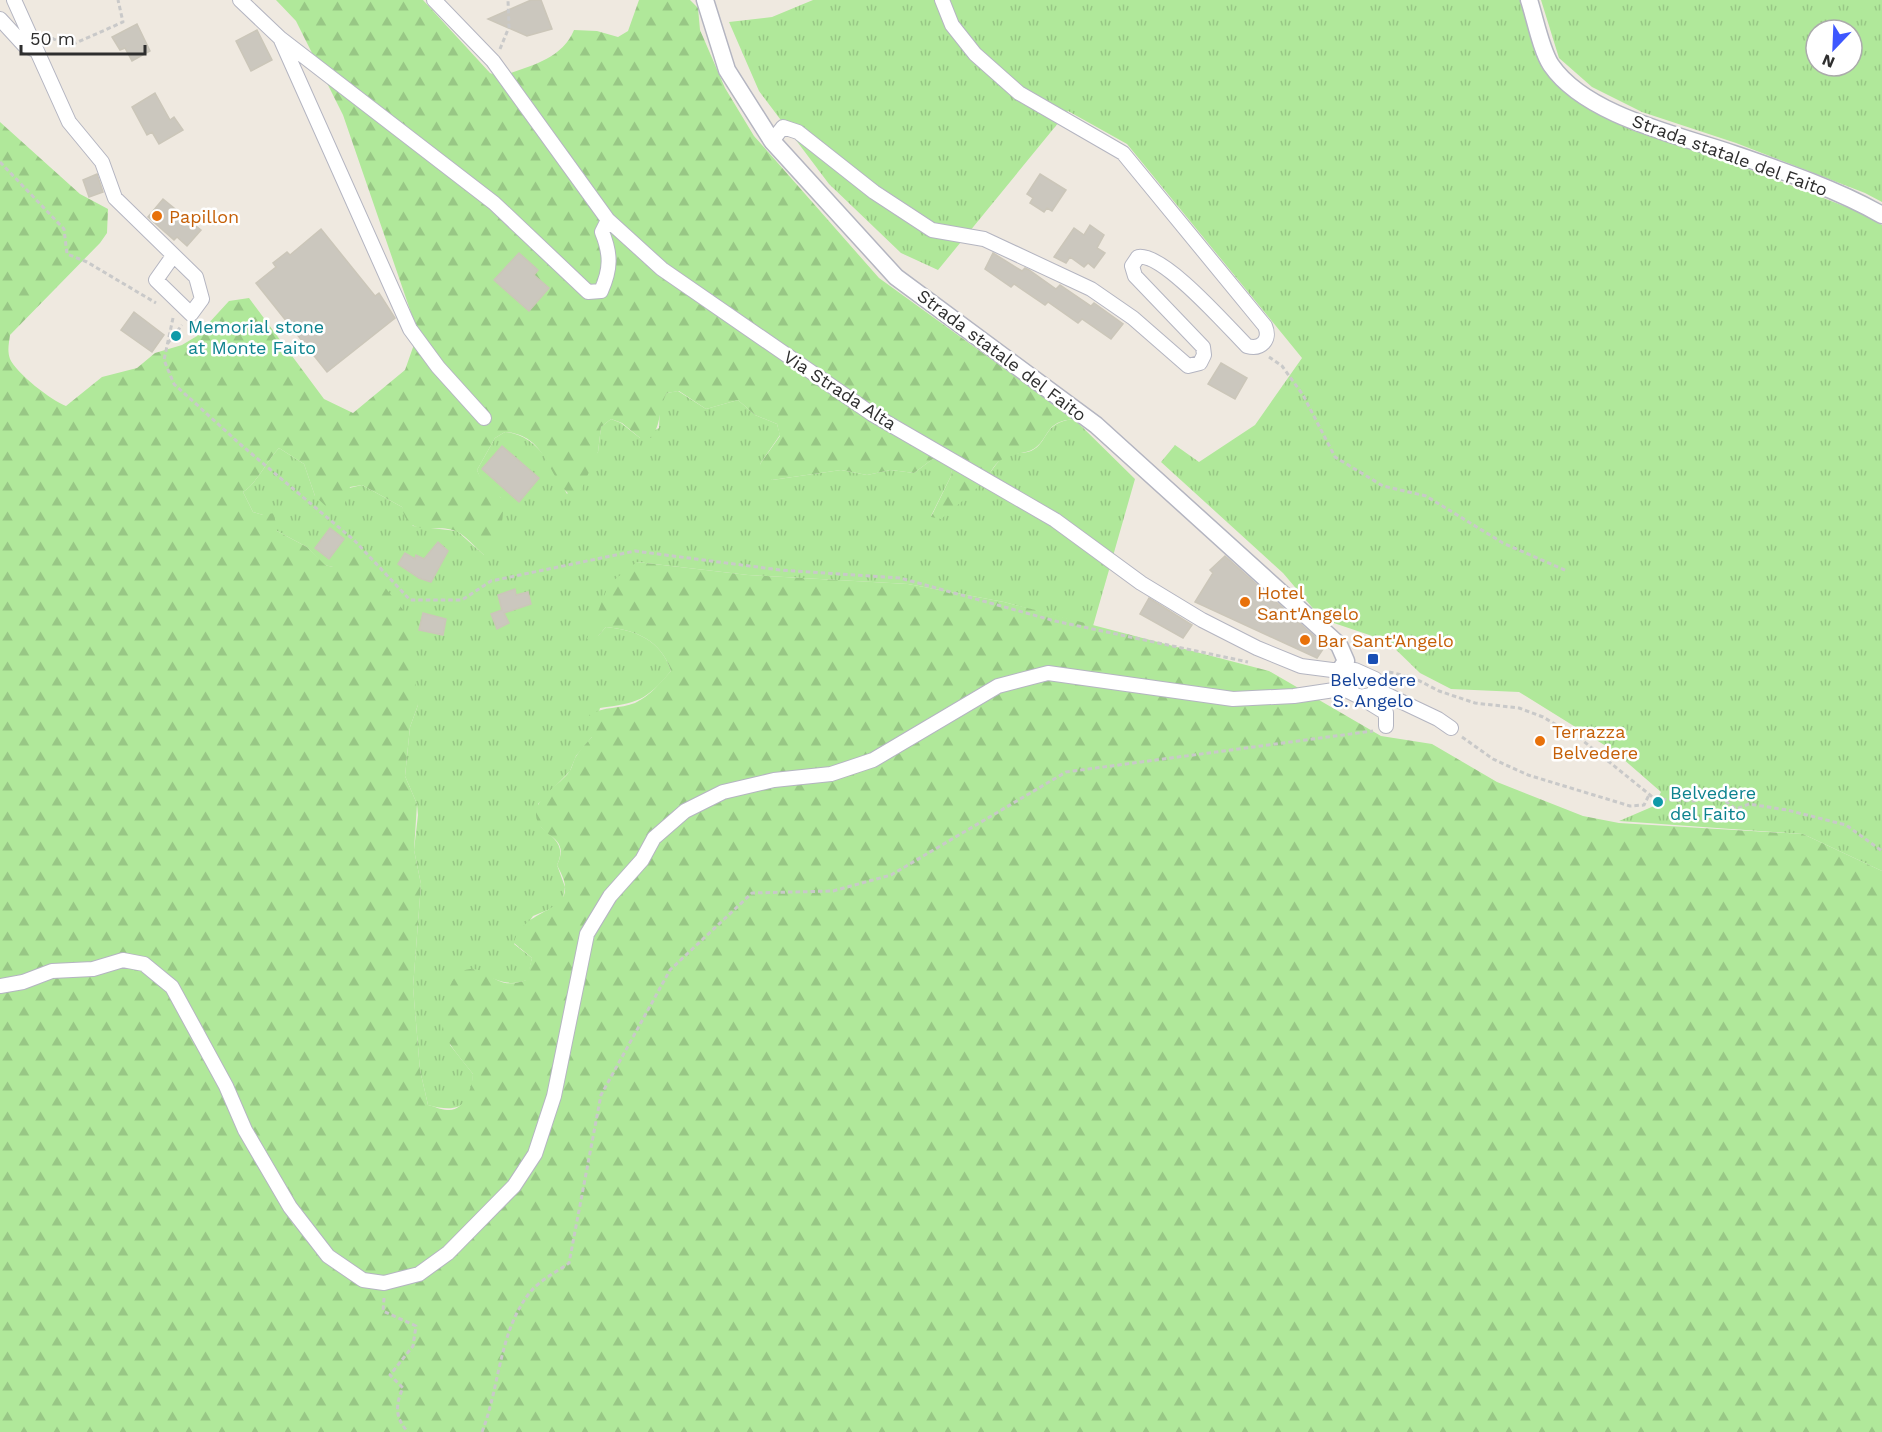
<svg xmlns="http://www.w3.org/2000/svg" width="1882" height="1432" font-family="'Work Sans',sans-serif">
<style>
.grass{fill:url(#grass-tufts);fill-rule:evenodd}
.forest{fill:url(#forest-firs)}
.building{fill:#cbc7be;stroke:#cbc6b9;stroke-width:1.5}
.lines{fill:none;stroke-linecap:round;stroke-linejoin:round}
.minor-casing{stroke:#b4b5c1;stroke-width:16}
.tertiary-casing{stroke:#b4b5c1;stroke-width:19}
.path{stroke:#c9c9c9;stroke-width:3;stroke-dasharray:4.5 3;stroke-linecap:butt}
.minor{stroke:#fff;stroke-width:14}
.tertiary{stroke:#fff;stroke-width:16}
.food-dot{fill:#e8710a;stroke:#fff;stroke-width:2}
.culture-dot{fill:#0f9aa8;stroke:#fff;stroke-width:2}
.transit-dot{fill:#1a4fb4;stroke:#fff;stroke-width:2}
.labels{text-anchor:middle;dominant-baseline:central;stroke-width:5;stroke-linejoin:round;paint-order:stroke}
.street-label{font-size:18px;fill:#2e2e2e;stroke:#fff}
.food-label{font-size:18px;fill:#c56008;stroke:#fff;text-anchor:start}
.culture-label{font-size:18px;fill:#0d838f;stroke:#fff;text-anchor:start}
.transit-label{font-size:18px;fill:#164399;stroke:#fff}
</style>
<defs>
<pattern id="grass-tufts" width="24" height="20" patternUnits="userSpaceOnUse" patternTransform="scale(1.5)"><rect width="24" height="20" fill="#b0e89a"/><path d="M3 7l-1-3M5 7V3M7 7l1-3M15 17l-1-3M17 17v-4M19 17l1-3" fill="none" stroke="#98c785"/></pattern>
<pattern id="forest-firs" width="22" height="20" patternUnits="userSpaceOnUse" patternTransform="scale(1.5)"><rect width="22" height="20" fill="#b0e89a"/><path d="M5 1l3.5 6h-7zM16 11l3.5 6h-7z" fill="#98c785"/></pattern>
</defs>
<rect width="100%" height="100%" fill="#efe9e0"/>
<path class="grass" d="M813,0H1520L1542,68L1566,93L1582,104L1634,131L1730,162L1857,211L1882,225V871L1803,834L1619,821L1654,806L1661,792L1614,751L1519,692L1451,689L1420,673L1387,641L1322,619L1283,573L1161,462L1175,445L1199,462L1255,425L1302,358L1127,144L1068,111L938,270L901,253L829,184L759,91L729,22L772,17Z
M1541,0H1882V202L1865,193L1736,143L1642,112L1592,87L1559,58ZM1816,30H1852V66H1816Z
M678,391L706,409L738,400L755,415L777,424L780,435L760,464L772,480L841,470L867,475L891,470L914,473L934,458L946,456L953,464L951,476L931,516C948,505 966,494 982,482C992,474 995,460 1008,455C1015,452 1024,454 1031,451C1049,443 1042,422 1074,419L1135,479L1093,626L1004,602L908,584L748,575L637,562L598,636L606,627C636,630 661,640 671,671C646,701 637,703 600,708L592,737L576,756L570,771L538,804L541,827C555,839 566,846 557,865L565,887L563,899L555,907L533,916L514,944L532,958L527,980C506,988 492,978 473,969L450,1045L473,1074C472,1108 457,1113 428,1105L420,1070L413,987L421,884L414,850L418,815L417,804L405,776L410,727L418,705L333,567L324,565L307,547L277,531L263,515L253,512L243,492C258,482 266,462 279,448L304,464L315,496L362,485L402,507L413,526L457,531L484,555L501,498L482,483L477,470L495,438L505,432C538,435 553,468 567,494L598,452L601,427L611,419L621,423L640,438L659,428L660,404L667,393Z"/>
<path class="forest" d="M276,0H423L490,73L500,77C528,66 562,60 574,30L597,31L618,37L628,31L639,0H690L698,8L700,30L725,88L754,136L879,278L1074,419C1044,422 1051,436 1035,448C1025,455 1011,452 1001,460C993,465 990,475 983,482C970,495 955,507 941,519L931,517L951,476L953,464L946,456L934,458L914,473L891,470L867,475L841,470L772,480L763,475L760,464L780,436L777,424L755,415L738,400L706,409L679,391L667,393C658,408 662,424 651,438H640L622,423L611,419L601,427L598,452L577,499C547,485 551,435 505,432L495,438L477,470C485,490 492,485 501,498C507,508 498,543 496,555H484C476,548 467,537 458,532C437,521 408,541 402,507L362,485L350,487L343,509L331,511L315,496L304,464L279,448C266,462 258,482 243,492L253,512L263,515L274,513L277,531L307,547L325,565L333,567L352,554L367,565L408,616L418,705L410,727L405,776L417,804L414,850L421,884L413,987L420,1070L428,1105C434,1106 441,1110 447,1110C465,1112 472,1087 473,1074C447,1041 432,1029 450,986C454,977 459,970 470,969C491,968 496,992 526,980L532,958L514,943C523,909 567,913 565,887C565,880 560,871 557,865C572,834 538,839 536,815C535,797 560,785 569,772C573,767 573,760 577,755C581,748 587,743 592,737L589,715C604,706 620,709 635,703C650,696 660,683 671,671C661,640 636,630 606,627L598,636L587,639L609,584L637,562L748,575L908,584L1004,602L1269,671L1381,736L1432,744L1497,782L1583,816L1619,823L1803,834L1882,871V1432H0V122L80,194L108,209L107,233L100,243L10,335C9,343 7,351 10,359C16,373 52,401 66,406L102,377L137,368L155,353L182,345L197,336L229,301L249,298L324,399L353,413L405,370L418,333L343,115L296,21Z"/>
<path class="building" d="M531,0H541L552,29L527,36L488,19Z
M137,24L150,51L132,61L125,48L120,50L112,37Z
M257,30L272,60L251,71L236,41Z
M155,93L170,120L174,117L183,130L159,144L152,132L147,135L132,107Z
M97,174L103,192L89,197L83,180Z
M1040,174L1066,190L1052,211L1047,208L1044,212L1030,203L1033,198L1027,194Z
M163,199L201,230L187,246L177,237L174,240L148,217Z
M1090,225L1104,235L1097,248L1105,253L1094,268L1088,263L1084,267L1070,257L1066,263L1054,257L1074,228L1084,235Z
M321,229L375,296L379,293L395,318L327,372L256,283L276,267L273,263L287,252L290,255Z
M519,253L538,270L534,275L549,288L529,311L494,280Z
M993,253L1022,271L1025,268L1029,270L1056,289L1060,285L1091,306L1094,303L1123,324L1111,339L1082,319L1078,323L1048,302L1045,305L1014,284L1011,287L985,269Z
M134,312L164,335L152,352L121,330Z
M1221,363L1247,378L1235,399L1208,384Z
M502,446L539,478L519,502L482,469Z
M330,528L344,539L329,559L315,548Z
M438,542L448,551L431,582L419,578L398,564L405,553L415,559L416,555L424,559Z
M1225,556L1325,646L1317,658L1195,602L1213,573L1210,570Z
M515,589L516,595L528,592L531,604L504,613L509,623L497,629L491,614L502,610L498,595Z
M1149,598L1192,625L1183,638L1140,614Z
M423,613L446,619L443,635L419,630Z"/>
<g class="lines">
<g class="minor-casing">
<path id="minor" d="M14,0L69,122L102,162L115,198L196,277L202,299L191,314L156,280L173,256
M240,0L280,38L494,203L588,292L601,291C611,269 611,254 602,232L608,220
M0,19L24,45L35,50
M281,40L410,329L438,367L484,418
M772,141L783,127L798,132L874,192L932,230L984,239L1091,289L1133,318L1188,366L1200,363L1204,355L1203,347L1135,276L1132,266L1138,257C1163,252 1228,327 1247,346C1261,350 1271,340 1265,326L1123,153L1019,93L975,54L952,25L942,0
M1377,690L1438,719L1451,728
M1360,697L1386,713V726
M0,986L23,982L52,971L93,969L123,960L144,964L172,987L226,1086L245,1130L290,1207L328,1256L363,1280L384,1283L419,1274L448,1253L514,1186L535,1154L554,1096L587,934L610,896L642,860L654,838L685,811L723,792L774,780L831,774L873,760L998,686L1048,673L1233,699L1294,696L1334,690H1346L1360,697L1371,695L1379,685L1375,679L1355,670H1332L1301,666L1257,648L1202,620L1141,583L1055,520L872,414L662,269L608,220L493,61L434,0"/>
</g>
<g class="tertiary-casing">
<path id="tertiary" d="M705,0L727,70L772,141L896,277L1096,425L1339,645L1346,661L1340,670
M1529,0C1535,18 1541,50 1551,65C1586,116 1679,135 1734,154C1783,171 1836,189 1882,215"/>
</g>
<path class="path" d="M45,35L69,46L123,22L118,0
M500,49L509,27L508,0
M0,162L64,229L67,254L87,262L156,303
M173,318L164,360L174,384L240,444L355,541L410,600H462L491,581L635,551L780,570L900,578L1055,621L1248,662
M168,343L182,325
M1269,357L1282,366L1303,395L1335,457L1383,486L1426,496L1503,543L1567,571
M1389,672L1414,678L1439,691L1475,703L1519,708L1543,717L1582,740L1655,799L1694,801L1716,794L1736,809L1749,804L1787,810L1846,825L1882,851
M1462,737L1493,759L1528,775L1630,806L1644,805L1649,795
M384,1298L383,1311L416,1326L413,1346L390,1375L403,1388C395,1405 395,1418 408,1432
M482,1432C500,1387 499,1328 532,1290C542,1279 558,1271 569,1263L601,1095L670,970L752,893L833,891L891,875L1066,772L1373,731"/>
<use href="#minor" class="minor"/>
<use href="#tertiary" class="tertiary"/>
</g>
<g class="food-dot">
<circle cx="157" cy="216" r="6"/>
<circle cx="1245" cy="602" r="6"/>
<circle cx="1305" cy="640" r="6"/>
<circle cx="1540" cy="741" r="6"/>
</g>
<g class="culture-dot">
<circle cx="176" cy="336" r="6"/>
<circle cx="1658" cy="802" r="6"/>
</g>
<rect class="transit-dot" x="1367" y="653" width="12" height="12" rx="3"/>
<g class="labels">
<g class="street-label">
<text transform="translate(1730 155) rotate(20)">Strada statale del Faito</text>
<text transform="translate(1002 355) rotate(37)">Strada statale del Faito</text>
<text transform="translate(840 390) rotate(33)">Via Strada Alta</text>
</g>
<g class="food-label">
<text x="169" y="216">Papillon</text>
<text x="1257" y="592">Hotel<tspan x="1257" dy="21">Sant'Angelo</tspan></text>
<text x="1317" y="640">Bar Sant'Angelo</text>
<text x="1552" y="731">Terrazza<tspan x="1552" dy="21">Belvedere</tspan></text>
</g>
<g class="culture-label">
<text x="188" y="326">Memorial stone<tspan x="188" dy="21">at Monte Faito</tspan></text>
<text x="1670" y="792">Belvedere<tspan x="1670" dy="21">del Faito</tspan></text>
</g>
<g class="transit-label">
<text x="1373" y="679">Belvedere<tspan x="1373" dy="21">S. Angelo</tspan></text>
</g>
</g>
<g transform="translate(1834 48) rotate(203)"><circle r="28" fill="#ffffff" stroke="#ababab" stroke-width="1.5"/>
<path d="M0-4.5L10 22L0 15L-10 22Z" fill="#3d57ff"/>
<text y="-9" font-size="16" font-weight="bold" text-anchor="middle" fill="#2e2e2e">N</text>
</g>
<path d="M21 45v9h124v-9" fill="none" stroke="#2e2e2e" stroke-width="3"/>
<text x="30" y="45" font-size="18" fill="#2e2e2e" stroke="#ffffff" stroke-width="4.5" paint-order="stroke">50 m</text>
</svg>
